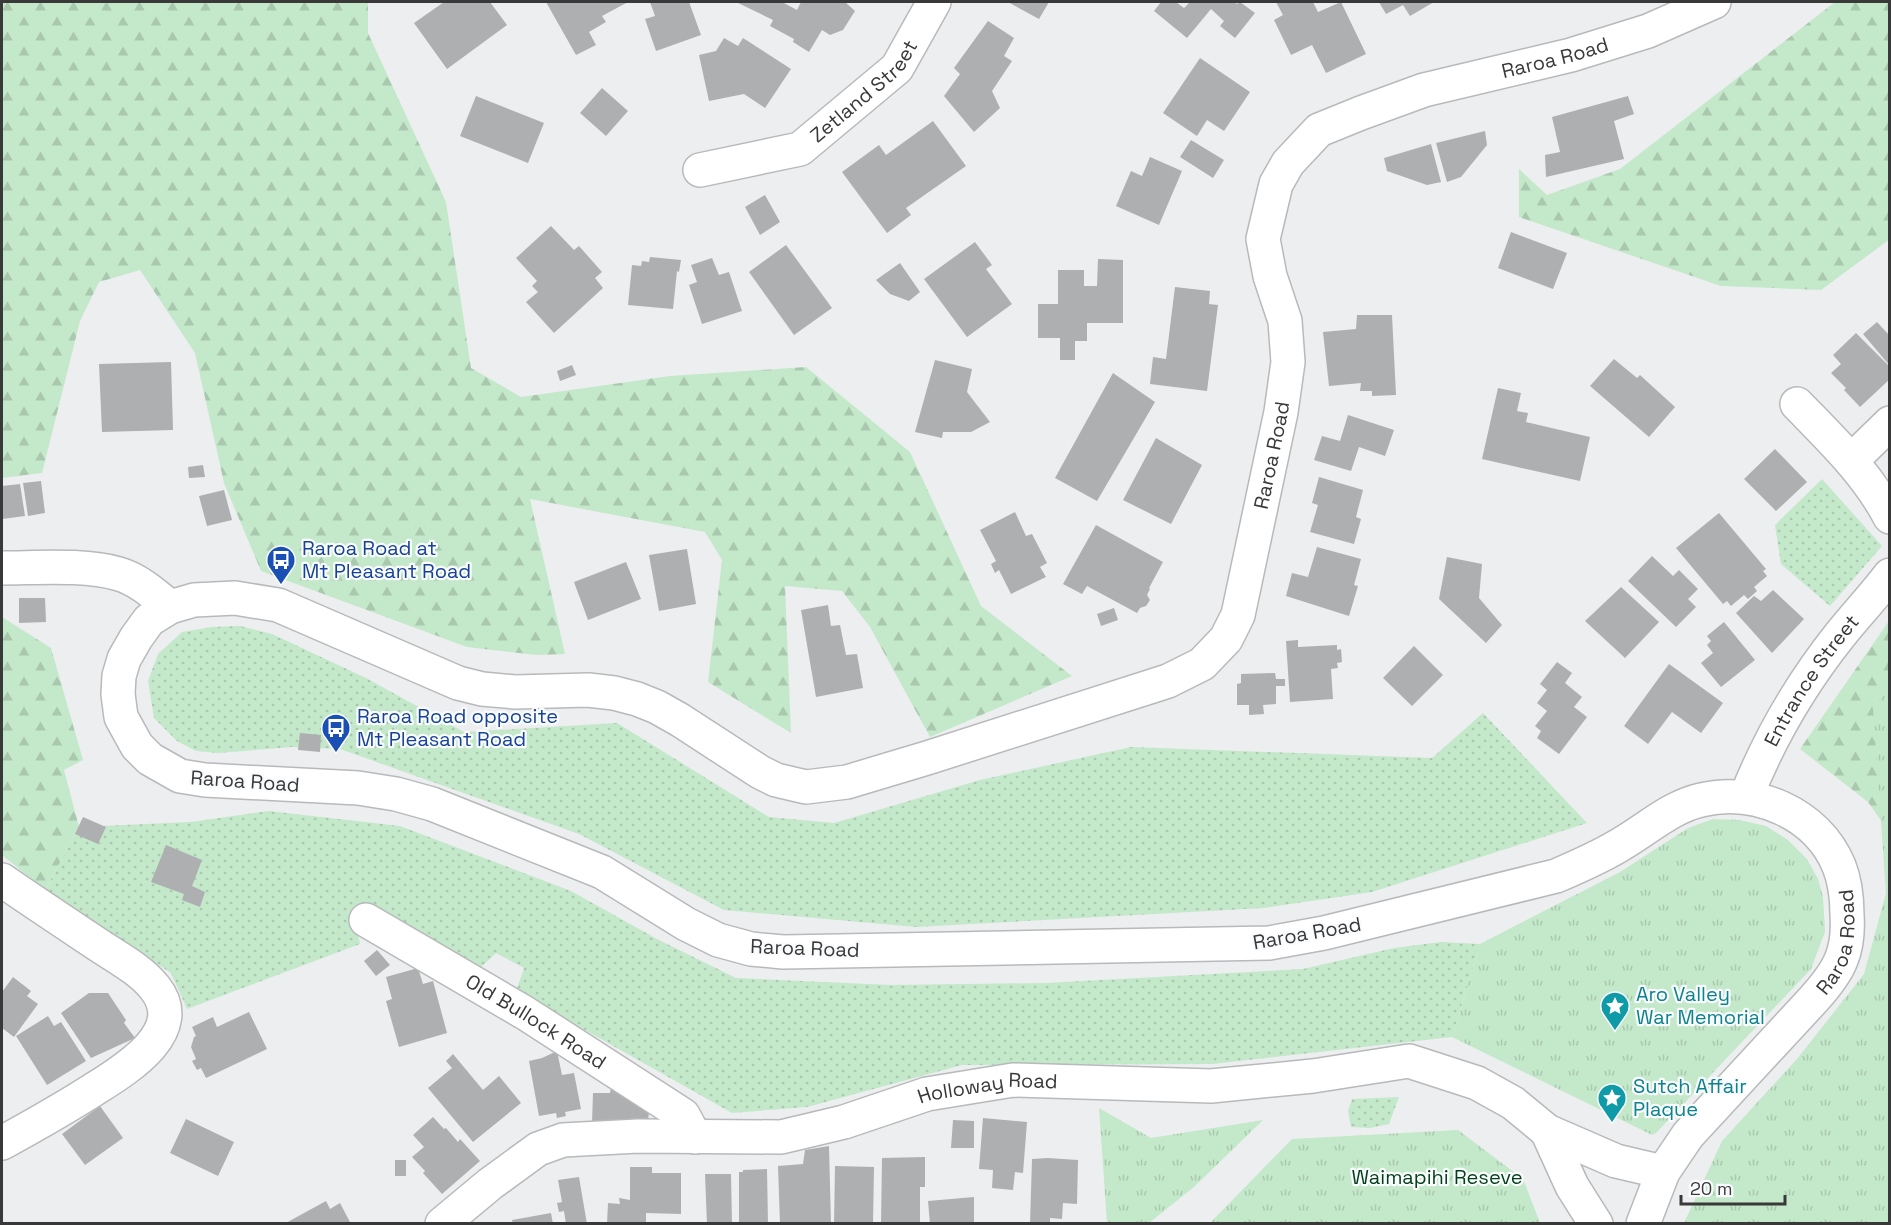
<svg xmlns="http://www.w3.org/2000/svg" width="1891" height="1225" font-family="'Space Grotesk',sans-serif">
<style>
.grass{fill:url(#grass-dots)}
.forest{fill:url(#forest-firs)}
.park{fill:url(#park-tufts)}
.building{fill:#aeafb1}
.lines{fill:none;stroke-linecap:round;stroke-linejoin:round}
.street-casing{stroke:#b8b9bb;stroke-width:36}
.secondary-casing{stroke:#b8b9bb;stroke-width:36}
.street{stroke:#fff;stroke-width:33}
.secondary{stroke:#fff;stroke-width:33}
.labels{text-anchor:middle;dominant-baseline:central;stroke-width:4.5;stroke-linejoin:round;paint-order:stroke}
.street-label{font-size:20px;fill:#39393a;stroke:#fafbfd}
.transit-label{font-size:20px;fill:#164399;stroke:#fafbfd;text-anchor:start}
.culture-label{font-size:20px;fill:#0d838f;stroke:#fafbfd;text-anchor:start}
.park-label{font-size:20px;fill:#013f1a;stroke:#fafbfd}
</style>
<defs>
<pattern id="grass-dots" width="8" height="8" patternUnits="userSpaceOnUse" patternTransform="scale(1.5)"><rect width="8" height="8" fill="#c4e8ca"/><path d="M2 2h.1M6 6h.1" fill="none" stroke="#a9c8ae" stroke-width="1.8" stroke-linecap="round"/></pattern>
<pattern id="forest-firs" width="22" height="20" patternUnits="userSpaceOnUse" patternTransform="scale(1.5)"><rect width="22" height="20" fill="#c4e8ca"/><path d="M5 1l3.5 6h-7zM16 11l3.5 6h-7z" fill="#a9c8ae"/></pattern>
<pattern id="park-tufts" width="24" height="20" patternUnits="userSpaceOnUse" patternTransform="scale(1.5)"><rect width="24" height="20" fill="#c4e8ca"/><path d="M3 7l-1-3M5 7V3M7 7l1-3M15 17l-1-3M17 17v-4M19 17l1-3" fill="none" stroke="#a9c8ae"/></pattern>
</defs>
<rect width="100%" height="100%" fill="#edeef0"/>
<path class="grass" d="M1822,479L1882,546L1830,606L1781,564L1775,525Z
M240,626L272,634L366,678L464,732L617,723L769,817L834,823L980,780L1131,747L1432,758L1483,713L1587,823L1372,892L1264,908L916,927L724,910L579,834L340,749L292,747L218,753L196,751L177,741L154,718L148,681L158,654L182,632L212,627Z
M269,811L400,826L571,891L657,939L736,978L891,985L1046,983L1303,969L1394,948L1441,942L1480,944L1452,1037L1213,1064L962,1065L807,1107L732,1113L516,991L524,968L496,953L478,970L355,920L360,944L187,1009L171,973L45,890L79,827L191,822Z
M1399,1097L1389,1124L1370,1128L1351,1127L1348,1111L1352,1099Z"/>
<path class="forest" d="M2,2H368V33L446,202L471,368L521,397L670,376L806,367L910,452L981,606L1072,676L930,737L870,627L842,591L785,586L791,733L708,682L722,560L705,532L530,499L565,654L536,655L467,647L261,571L224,483L195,353L140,270L99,282L80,321L42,473L2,478Z
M1835,2H1889L1890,239L1821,290L1721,286L1519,217V169L1547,195L1620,169Z
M2,617L51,648L83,760L64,770L79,827L45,890L2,855Z
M1889,621V832L1868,802L1800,749Z"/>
<path class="park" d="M1889,689V1223H1684L1722,1141L1797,1059L1864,974L1886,893L1873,708Z
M1713,819L1739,820L1766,826L1788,840L1807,859L1818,879L1823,897L1825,932L1811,969L1656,1133L1652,1135L1452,1037L1480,944L1620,872L1688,828Z
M1099,1108L1151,1138L1263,1120L1194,1187L1149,1223H1107Z
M1458,1130L1523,1179L1540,1223H1210L1292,1139Z"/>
<path class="building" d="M444,2H490L507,25L447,69L414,23Z
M546,2H628L602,16L606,22L589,32L596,45L576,55Z
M650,2H689L701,35L656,51L645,19L655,16Z
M736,2H782L797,10L801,2H845L855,11L843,30L830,35L822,30L809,52L793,42L794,39L770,26L773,20Z
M1008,2H1049L1039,19Z
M1161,2H1176L1184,8L1190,2H1234L1237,4L1240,2L1255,13L1235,38L1220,26L1224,21L1211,9L1187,38L1154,11Z
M1276,2H1313L1318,12L1341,2L1366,54L1326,73L1312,45L1291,55L1274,20L1283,15Z
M1379,2H1434L1410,16L1403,5L1386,14Z
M988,21L1014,38L1004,56L1012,61L992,91L1000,108L974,132L944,96L960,74L954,68Z
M724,38L738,46L743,38L791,69L765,108L744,94L709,101L699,55L716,51Z
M1200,58L1250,92L1224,131L1207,120L1197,136L1163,113Z
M602,88L628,111L606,136L580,113Z
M476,96L544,123L528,163L460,136Z
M1628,96L1634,114L1614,121L1624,159L1546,177L1545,155L1560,152L1552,117Z
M933,121L966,166L906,208L911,215L887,233L842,172L879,145L886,155Z
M1485,131L1487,145L1461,177L1447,182L1436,143Z
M1191,140L1224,160L1213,178L1180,157Z
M1431,144L1441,182L1427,185L1387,171L1384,158Z
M1150,157L1182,171L1159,225L1116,206L1131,171L1142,176Z
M765,195L780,222L760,235L745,207Z
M551,226L574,250L579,246L602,272L595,278L603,288L554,333L526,302L538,292L532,286L537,281L516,258Z
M1511,232L1567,253L1553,289L1498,268Z
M975,242L992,265L986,269L1012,304L967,337L924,279Z
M786,245L832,308L794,335L749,272Z
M650,257L681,260L679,272L677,271L673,309L628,305L632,265L641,266L642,261L649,262Z
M712,258L719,275L729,272L742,311L702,324L689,285L697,282L691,265Z
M1098,259L1123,260V323H1087V341H1075V360H1060V338H1038V304H1058V270H1084V286H1097Z
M900,263L920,292L909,301L890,294L876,280Z
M1175,287L1210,291L1209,304L1218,305L1207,391L1150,384L1153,357L1166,359Z
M1357,315H1392L1396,395L1372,396V391H1360L1361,383L1329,386L1323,332L1356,329Z
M1877,322L1890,336V366L1863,334Z
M1856,333L1890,367V379L1860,407L1844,390L1846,388L1831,373L1841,364L1833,355Z
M1614,359L1637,378L1640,375L1675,407L1649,437L1590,386Z
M935,360L972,369L967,392L990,422L971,432H943L942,438L915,432Z
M171,362L173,430L102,432L99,364Z
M572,365L576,375L560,381L557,371Z
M1113,373L1155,402L1097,501L1055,478Z
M1498,388L1521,393L1517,411L1528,413L1526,422L1590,437L1580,481L1482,459Z
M1348,415L1394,430L1385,456L1359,447L1351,471L1314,460L1322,436L1340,441Z
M1156,438L1202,465L1171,524L1123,500Z
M1775,449L1807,482L1776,511L1744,479Z
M203,465L205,477L189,478L188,467Z
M1319,477L1363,490L1356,517L1361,519L1354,544L1310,532L1318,505L1312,503Z
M41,481L45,513L28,516L23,483Z
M20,484L25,516L2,519V486Z
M224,490L232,520L207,526L199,496Z
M1015,512L1026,536L1032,534L1047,563L1040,567L1046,577L1011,594L999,570L995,573L991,564L996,561L980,530Z
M1719,513L1766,569L1763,571L1767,576L1754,587L1757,591L1748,599L1744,595L1731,606L1727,601L1723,604L1676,548Z
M1096,525L1163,562L1149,588L1150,589L1147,595L1150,600L1146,606L1140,608L1137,613L1087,586L1082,594L1063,584Z
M1317,547L1361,559L1354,585L1358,586L1349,616L1286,596L1292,573L1308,577Z
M687,549L696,604L659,611L649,555Z
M1652,556L1673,576L1679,570L1698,589L1688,599L1696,607L1676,627L1628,581Z
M1447,557L1482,564L1479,598L1502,625L1486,643L1439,599Z
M626,562L641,599L588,620L574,582Z
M1621,587L1659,622L1625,658L1585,621Z
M1773,590L1804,619L1772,653L1736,613L1754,596L1761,601Z
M19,598H45L46,622L19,623Z
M828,605L831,626L840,625L846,655L857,654L863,688L816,697L801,610Z
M1114,608L1118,620L1101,626L1097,614Z
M1724,622L1755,660L1721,687L1701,663L1713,653L1707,645L1711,641L1707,636Z
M1298,640V647L1337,645V650L1341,649L1342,662L1337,663L1338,668L1331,669L1333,699L1290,702L1286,641Z
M1414,646L1443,675L1412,706L1383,678Z
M1557,662L1572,673L1565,683L1582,697L1574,707L1587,717L1559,754L1537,738L1541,731L1535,726L1547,711L1537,703L1547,690L1540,684Z
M1669,664L1723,703L1701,733L1672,712L1648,744L1624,726Z
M1275,673L1276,679H1285V686H1276V704L1263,705L1264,714L1249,715V705H1237V684L1241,683V674Z
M300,733L321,735L320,752L298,750Z
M83,817L106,827L98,844L75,834Z
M166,845L202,860L192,886L205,892L200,907L182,900L184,894L151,882Z
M377,950L390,965L376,976L364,961Z
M418,968L423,984L433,981L447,1033L399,1047L386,1001L392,999L386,977Z
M13,977L31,991L27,996L38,1004L14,1037L2,1028V992Z
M89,993H108L126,1020L124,1023L135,1038L91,1058L61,1013Z
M249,1012L267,1049L206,1078L201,1068L197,1070L192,1061L196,1059L191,1047L194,1037L196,1036L192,1027L213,1017L217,1027Z
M48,1016L54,1026L61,1022L86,1061L47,1085L16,1036Z
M557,1051L562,1075L574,1073L581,1109L565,1112L566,1116L557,1118L556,1113L539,1116L529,1061L542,1058Z
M453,1054L483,1090L499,1076L521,1103L473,1142L428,1088L452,1068L446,1061Z
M616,1080L649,1109L648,1124L592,1123L593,1093H610L611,1088Z
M100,1106L123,1138L85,1165L62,1134Z
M433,1117L444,1129L446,1128L458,1142L460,1139L480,1161L442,1194L423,1173L425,1171L412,1157L424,1147L413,1135Z
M983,1118L1027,1122L1023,1173L1015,1172L1013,1190L992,1188L993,1170L979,1169Z
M186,1119L234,1142L218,1176L170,1153Z
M953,1120L974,1121V1148H951Z
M829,1146L831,1224H780L778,1166L803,1164L805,1150Z
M925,1157V1187H920V1224H881L882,1158Z
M1048,1158L1078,1160L1077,1204L1063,1203L1062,1219L1050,1218V1224H1030L1032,1159Z
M395,1160H406V1176H395Z
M835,1166L874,1167L873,1224H834Z
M630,1167H652V1173H681V1214L646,1213V1224H607L608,1203L620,1204L619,1198L630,1200Z
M767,1169L768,1224H739V1172H743V1170Z
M705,1174H731L732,1224H707Z
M579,1177L587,1224H566L564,1211L559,1212L557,1203L562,1202L558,1180Z
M974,1197V1224H930L928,1201Z
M326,1201L330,1209L340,1203L351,1224H284Z
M551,1213L553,1224H513L512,1220Z"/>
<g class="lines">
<g class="street-casing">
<g id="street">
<path id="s1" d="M700,170L800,149L897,68L934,2"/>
<path d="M1797,404C1831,439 1867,473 1890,517"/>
<path d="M1851,461L1890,423"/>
<path d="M2,568C37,568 85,564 119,574C139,580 154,594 170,607"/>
<path id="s2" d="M1746,797C1769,739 1801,684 1840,635C1856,615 1874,596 1890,575"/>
<path d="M2,880C34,902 67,924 100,946C118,958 141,970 155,988C190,1032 123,1071 93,1090C63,1109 33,1126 2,1143"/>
<path id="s3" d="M366,920L525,1013L683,1115L695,1137"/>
<path d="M1547,1131L1572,1186L1596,1224"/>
<path id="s4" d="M442,1224L490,1184L538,1149L563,1140L638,1136L781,1137L844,1122L927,1094L1013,1080L1211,1086L1313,1076L1409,1061L1477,1083L1513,1103L1547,1131L1616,1161L1663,1172"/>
</g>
</g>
<g class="secondary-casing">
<g id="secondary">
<path id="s5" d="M1643,1224L1663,1172L1688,1135L1812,1001C1823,989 1835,975 1841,960C1847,946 1848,930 1847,915C1847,898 1845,881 1839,866C1817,813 1755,787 1701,800C1670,807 1645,831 1618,846C1598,858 1577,867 1556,876L1324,933L1269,943L783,952L751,949L718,940L686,924L602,872L432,804L396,794L358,788L205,780L180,776L150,759L137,746L121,717L118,694L119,676L124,659L136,638L149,620L170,607L194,600L235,598L278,605L458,683L482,689L515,692L588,690L614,693L637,699L657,707L680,720L760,772L776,780L806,787L847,782L927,758L1168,681L1202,664L1226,639L1238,615L1281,412L1288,362L1285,321L1270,276L1263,239L1276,184L1288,163L1319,130L1361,113L1424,90L1571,55L1648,31L1714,2"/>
</g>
</g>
<use href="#street" class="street"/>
<use href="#secondary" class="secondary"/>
</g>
<defs>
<g id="bus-pin" transform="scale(1.5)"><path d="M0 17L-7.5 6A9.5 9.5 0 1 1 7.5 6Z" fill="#1a4fb4" stroke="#fafbfd"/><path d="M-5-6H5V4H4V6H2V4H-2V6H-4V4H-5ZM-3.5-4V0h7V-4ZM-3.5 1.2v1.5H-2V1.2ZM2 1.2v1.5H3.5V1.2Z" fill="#fff"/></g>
<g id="sight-pin" transform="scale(1.5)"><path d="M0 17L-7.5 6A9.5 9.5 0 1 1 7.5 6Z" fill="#0f9aa8" stroke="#fafbfd"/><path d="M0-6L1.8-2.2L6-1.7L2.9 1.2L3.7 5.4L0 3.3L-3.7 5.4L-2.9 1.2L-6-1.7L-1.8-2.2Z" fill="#fff"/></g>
</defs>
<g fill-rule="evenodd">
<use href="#bus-pin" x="281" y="560"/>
<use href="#bus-pin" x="336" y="728"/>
<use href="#sight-pin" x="1615" y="1006"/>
<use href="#sight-pin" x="1612" y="1098"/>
</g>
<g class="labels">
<g class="street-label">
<text stroke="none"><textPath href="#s5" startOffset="4308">Raroa Road</textPath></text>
<text stroke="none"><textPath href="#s1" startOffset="189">Zetland Street</textPath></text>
<text stroke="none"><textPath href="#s5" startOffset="3714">Raroa Road</textPath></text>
<text stroke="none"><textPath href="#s2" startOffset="134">Entrance Street</textPath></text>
<text transform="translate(245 781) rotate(4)">Raroa Road</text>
<text transform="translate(1307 933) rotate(-10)">Raroa Road</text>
<text stroke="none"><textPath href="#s5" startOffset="350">Raroa Road</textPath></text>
<text transform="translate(805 948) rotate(2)">Raroa Road</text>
<text stroke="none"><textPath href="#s3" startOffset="198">Old Bullock Road</textPath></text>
<text stroke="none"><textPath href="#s4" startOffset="580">Holloway Road</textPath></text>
</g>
<g class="transit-label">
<text x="302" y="548">Raroa Road at<tspan x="302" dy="23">Mt Pleasant Road</tspan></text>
<text x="357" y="716">Raroa Road opposite<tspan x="357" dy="23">Mt Pleasant Road</tspan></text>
</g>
<g class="culture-label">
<text x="1636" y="994">Aro Valley<tspan x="1636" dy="23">War Memorial</tspan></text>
<text x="1633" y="1086">Sutch Affair<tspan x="1633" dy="23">Plaque</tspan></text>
</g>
<g class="park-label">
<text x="1437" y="1177">Waimapihi Reseve</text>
</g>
</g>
<rect width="1891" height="1225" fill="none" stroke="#39393a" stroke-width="6"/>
<path d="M1681 1195v9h104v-9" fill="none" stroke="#39393a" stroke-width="3"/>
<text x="1690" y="1195" font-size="18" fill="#39393a" stroke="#fafbfd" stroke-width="4.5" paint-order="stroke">20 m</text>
</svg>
